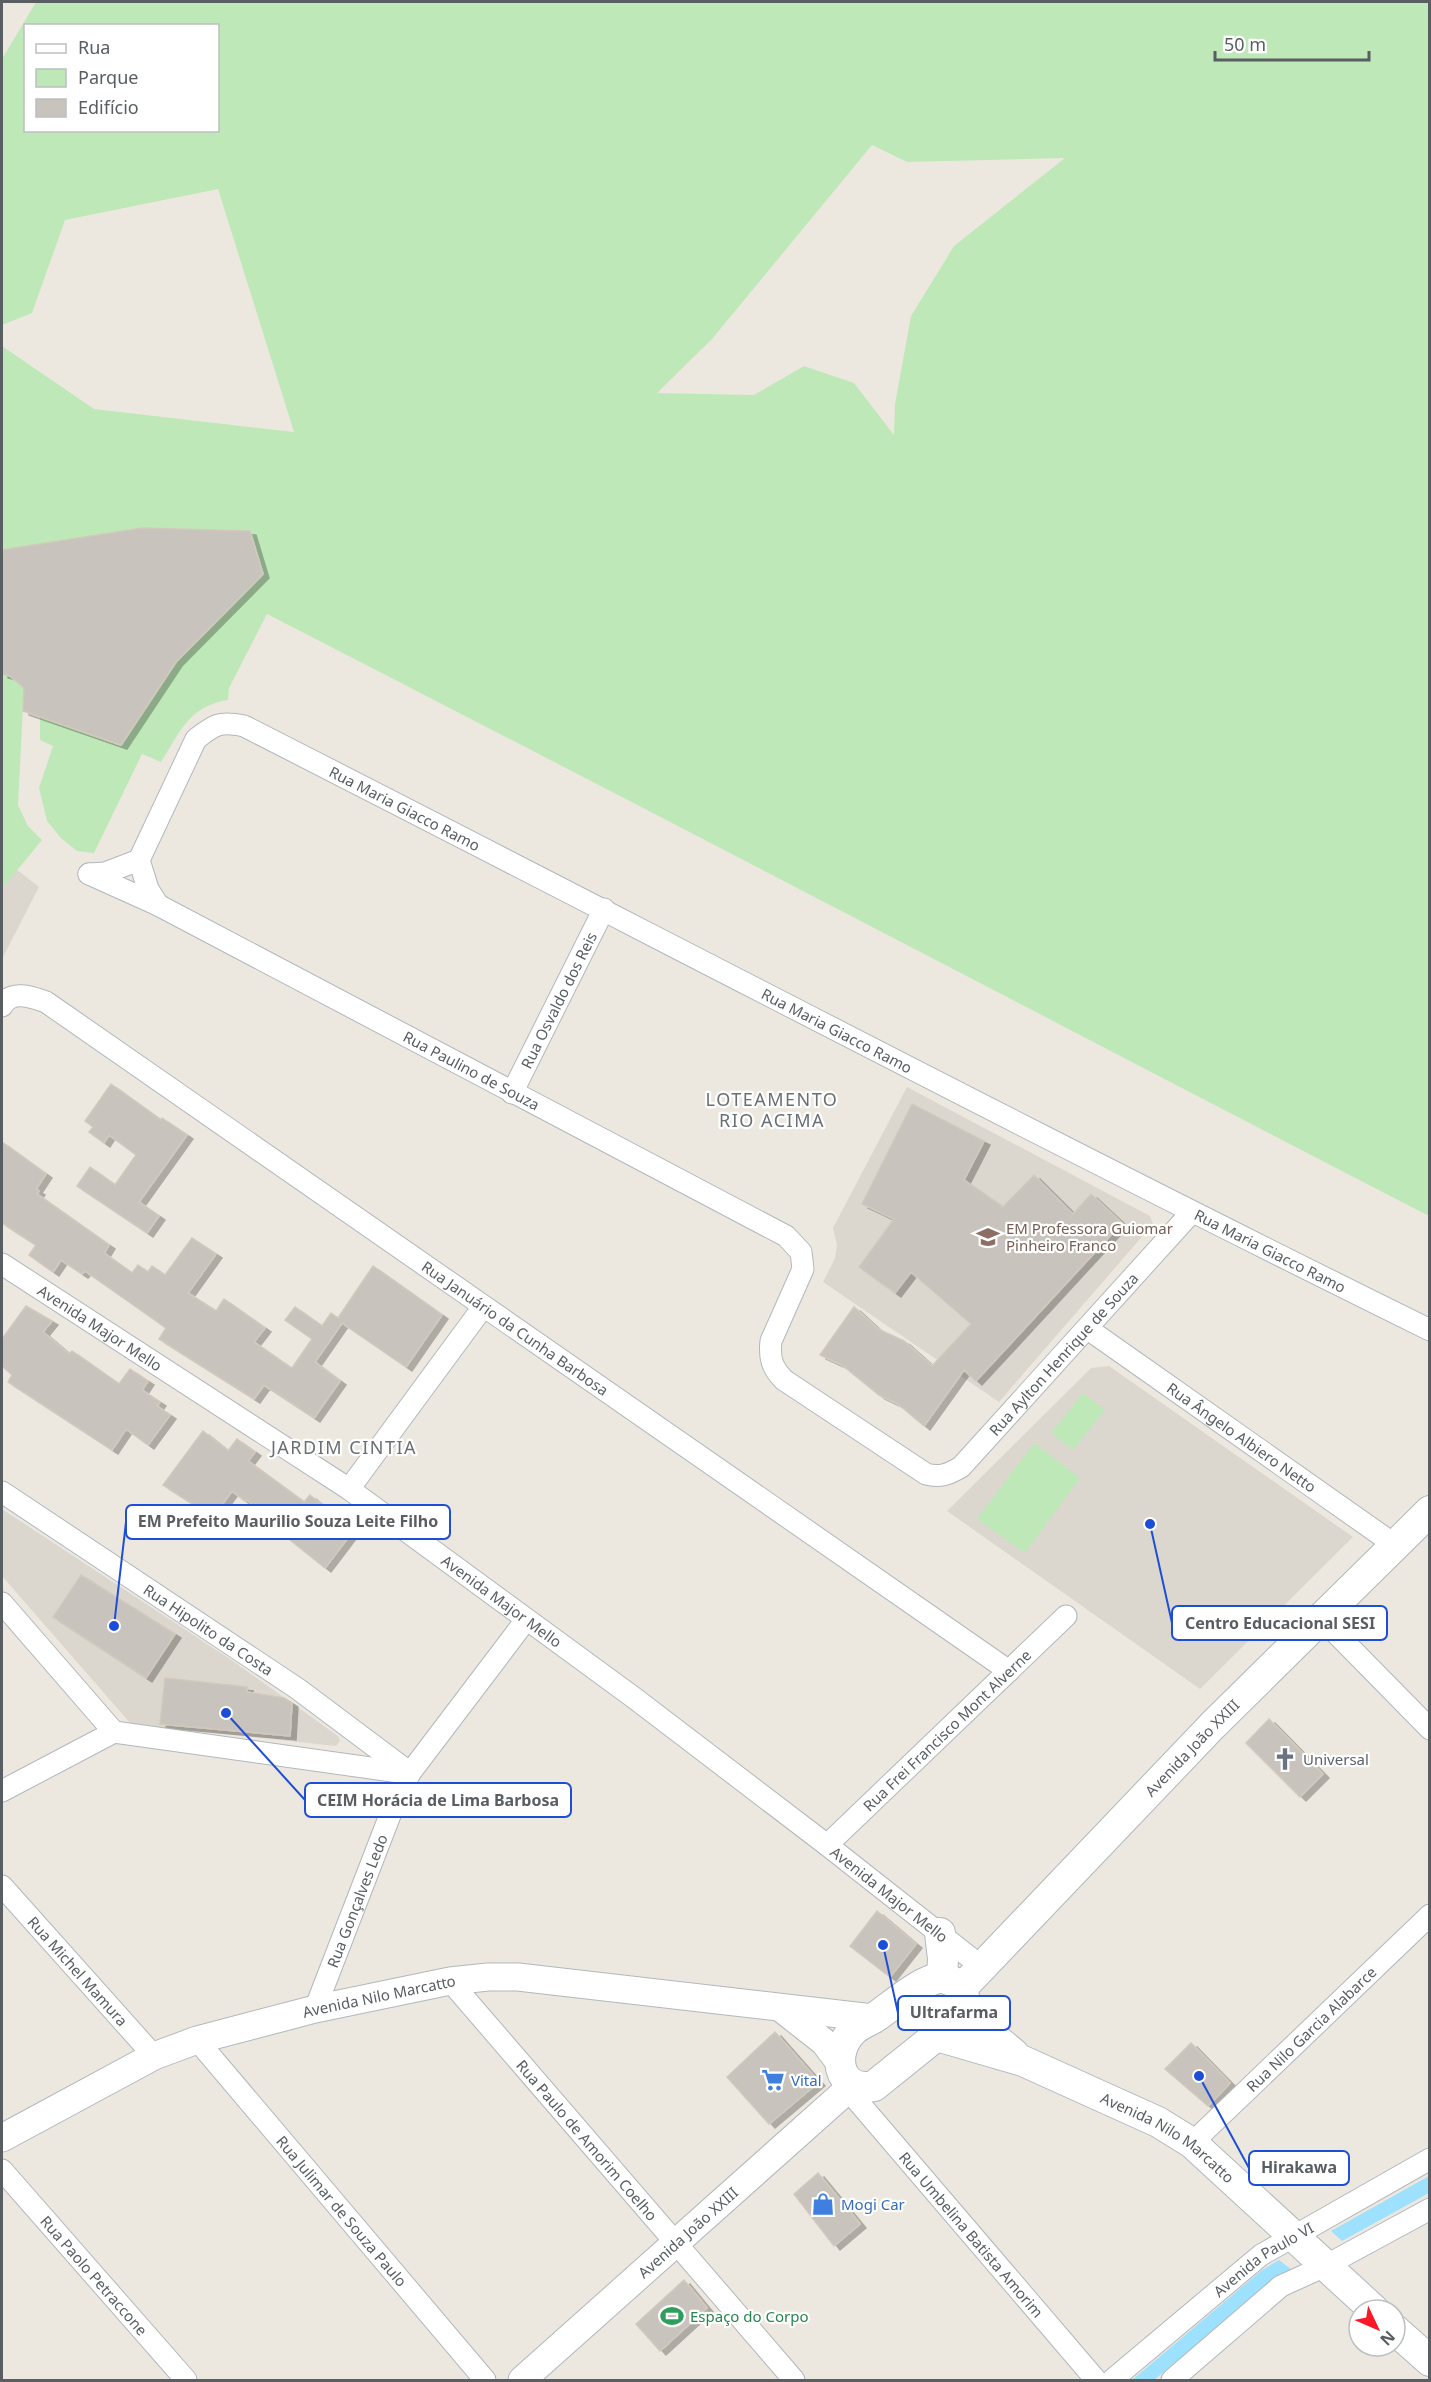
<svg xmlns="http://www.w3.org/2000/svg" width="1431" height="2382" font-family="'Noto Sans',sans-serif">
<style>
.education{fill:#dcd7ce}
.green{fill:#bfe8b8;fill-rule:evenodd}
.water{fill:#9de1ff}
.building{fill:#c8c3bc;stroke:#d2c9bd;stroke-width:1.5;filter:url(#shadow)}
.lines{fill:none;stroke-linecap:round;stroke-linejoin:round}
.minor-casing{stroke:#b2b7bc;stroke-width:23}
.tertiary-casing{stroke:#b2b7bc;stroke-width:29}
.secondary-casing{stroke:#b1b7bc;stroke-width:32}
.minor{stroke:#fff;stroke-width:21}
.tertiary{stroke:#fff;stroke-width:27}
.secondary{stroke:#fff;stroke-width:30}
.labels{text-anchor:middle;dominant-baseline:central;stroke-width:4.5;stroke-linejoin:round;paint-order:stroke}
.street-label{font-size:15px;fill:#585e62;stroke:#fff}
.education-label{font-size:15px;fill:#785e54;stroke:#fff;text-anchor:start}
.worship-label{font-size:15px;fill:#5b616d;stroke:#fff;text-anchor:start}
.shop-label{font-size:15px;fill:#366cbe;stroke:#fff;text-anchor:start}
.leisure-label{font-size:15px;fill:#27864d;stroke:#fff;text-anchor:start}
.quarter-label{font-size:18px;letter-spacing:1.5px;fill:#697074;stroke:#fff}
.leader{fill:none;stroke:#1d4ed8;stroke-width:2}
.callout-dot{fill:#1d4ed8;stroke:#fff;stroke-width:2}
.callout{fill:#fff;stroke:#1d4ed8;stroke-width:2}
.callout-label{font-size:16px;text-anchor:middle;font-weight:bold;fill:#585e62}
</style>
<defs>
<filter id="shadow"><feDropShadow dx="6" dy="4" stdDeviation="0" flood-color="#0004"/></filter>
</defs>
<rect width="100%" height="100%" fill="#ede8df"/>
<path class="education" d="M16,869L39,887L2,959V882L5,884Z
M907,1087L1150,1216L1153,1224L999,1402L823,1282L835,1258L837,1245L833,1228Z
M1109,1366L1353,1537L1200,1689L947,1511L1091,1368Z
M2,1509L230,1659L338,1736L340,1741L336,1746L131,1724L2,1576Z"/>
<path class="green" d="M36,2H1429V1216C1042,1016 655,813 267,614L229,688L228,700C189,706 180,732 161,762L142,754L94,853L77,851L61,838L47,821L39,788L53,746L40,740V717L121,746L176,662L263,573L250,531L142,528L2,550V346L94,409L294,432L218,189L65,220L32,313L2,325V59ZM26,26H218V130H26ZM872,145L907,162L1065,158L954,246L911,316L895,404L894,435L854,383L804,366L754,395L657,393L712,339Z
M2,674L10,676L24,688L18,805L28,826L42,840L5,885L2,882Z
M1083,1393L1105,1410L1073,1450L1051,1433Z
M1034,1443L1080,1478L1025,1553L977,1519Z"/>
<path class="water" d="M1429,2176V2193L1342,2241L1331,2231Z
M1279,2260L1292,2270L1279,2276L1154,2380H1132L1262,2270Z"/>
<path class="building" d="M142,528L250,531L263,574L176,662L121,745L23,711L24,688L10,676L2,674V550Z
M111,1084L161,1120L162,1118L187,1135L139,1202L159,1216L147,1233L77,1186L90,1167L115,1185L136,1155L109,1135L104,1143L89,1132L93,1127L85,1121Z
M912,1104L984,1141L964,1180L1003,1207L1034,1175L1073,1214L1091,1194L1122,1223L976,1381L964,1370L924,1426L898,1404L879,1395L842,1365L820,1355L854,1307L878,1329L904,1341L932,1366L971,1324L911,1272L895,1293L859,1267L894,1219L862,1204Z
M2,1142L46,1174L36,1189L39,1191L37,1194L109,1245L104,1253L132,1273L138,1265L148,1272L152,1266L165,1275L192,1238L216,1254L188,1293L216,1311L224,1299L265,1328L254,1342L290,1367L292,1368L312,1339L285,1320L295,1307L322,1326L331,1313L338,1318L373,1266L442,1315L406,1367L342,1323L315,1362L340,1381L314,1418L264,1385L254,1399L159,1339L166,1328L85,1271L82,1274L61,1260L53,1272L29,1255L36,1245L2,1223Z
M26,1306L52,1321L43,1332L69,1354L72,1351L119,1384L130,1369L148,1381L142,1390L160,1402L157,1406L170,1415L148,1445L126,1429L112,1450L8,1382L12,1375L2,1366V1339Z
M203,1431L228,1451L237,1439L255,1452L248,1461L304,1502L310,1495L353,1531L325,1568L280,1532L283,1529L247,1500L245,1501L232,1491L213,1517L163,1485Z
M81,1575L175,1634L146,1678L53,1617Z
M165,1678L247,1687V1692L284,1698L292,1703L290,1736L160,1724Z
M1269,1719L1323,1774L1300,1797L1246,1743Z
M877,1911L916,1944L890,1977L850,1946Z
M775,2032L819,2082L769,2124L727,2077Z
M1191,2043L1230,2083L1208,2106L1165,2069Z
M818,2173L860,2224L834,2246L794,2194Z
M684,2280L707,2308L660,2351L636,2324Z"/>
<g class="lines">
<g class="minor-casing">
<g id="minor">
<path id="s1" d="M89,874L158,905L786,1236L801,1252L803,1269L771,1341C769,1358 772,1368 784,1380L926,1474C940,1478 949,1474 961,1467L1191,1213"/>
<path d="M89,874L105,873L139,860"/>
<path id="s2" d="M158,905L148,889L139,860L196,739C215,724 220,721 244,726C639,927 1032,1134 1430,1330"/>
<path id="s3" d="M2,1006C11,989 32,997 46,1002L1009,1671"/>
<path id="s4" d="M512,1093L604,909"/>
<path id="s5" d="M2,1264L349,1489L633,1697L827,1845L982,1967"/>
<path id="s6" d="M1088,1329L1395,1545"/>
<path d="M349,1489L483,1307"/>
<path id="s7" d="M2,1492L298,1689L410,1773"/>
<path d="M2,1603L114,1732"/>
<path d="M1321,1618L1430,1729"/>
<path d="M2,1791L114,1732L406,1773"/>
<path id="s8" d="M827,1845L1066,1616"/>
<path id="s9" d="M2,1886L154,2056"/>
<path id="s10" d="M450,1981L794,2380"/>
<path id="s11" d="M315,2009L392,1810L410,1773L526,1620"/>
<path id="s12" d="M197,2040L485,2380"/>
<path id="s13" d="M848,2090L1096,2380"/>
<path id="s14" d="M1192,2143L1430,1915"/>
<path id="s15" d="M2,2170L186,2380"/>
<path id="s16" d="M1112,2380L1261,2255L1430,2159"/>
<path d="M1172,2380L1281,2286L1325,2266L1430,2209"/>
</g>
</g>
<g class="tertiary-casing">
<g id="tertiary">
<path d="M782,2009L824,2042L840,2063"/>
<path id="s17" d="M2,2138L154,2056L197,2040L315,2009L450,1981L488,1977H518L873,2018"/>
<path id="s18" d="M522,2380L854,2084"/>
</g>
</g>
<g class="secondary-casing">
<g id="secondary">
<path d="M940,1933L943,1959L942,1977"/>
<path d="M942,1977L956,1983L964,1996L960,2009L951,2024L874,2086C836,2094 831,2050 854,2030C859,2025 867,2022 874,2018C895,2004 917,1982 942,1977Z"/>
<path id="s19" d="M961,1989L1212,1726L1430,1511"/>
<path d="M960,2009L1014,2054"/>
<path id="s20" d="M937,2036L1023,2061L1158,2122L1192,2143L1374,2310"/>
<path d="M1395,2330L1430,2361"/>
</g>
</g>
<use href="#minor" class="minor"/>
<use href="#tertiary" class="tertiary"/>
<use href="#secondary" class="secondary"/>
</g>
<defs>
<g id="school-bare" transform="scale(1.8)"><path d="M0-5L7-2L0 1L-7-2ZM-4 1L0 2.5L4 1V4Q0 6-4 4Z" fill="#8d6e63" stroke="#fff" stroke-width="2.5" paint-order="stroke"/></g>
<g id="church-bare" transform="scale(1.8)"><path d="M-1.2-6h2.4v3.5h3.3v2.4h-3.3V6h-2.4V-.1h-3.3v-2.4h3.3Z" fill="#6b7280" stroke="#fff" stroke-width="2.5" paint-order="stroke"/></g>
<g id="supermarket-bare" transform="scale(1.8)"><path d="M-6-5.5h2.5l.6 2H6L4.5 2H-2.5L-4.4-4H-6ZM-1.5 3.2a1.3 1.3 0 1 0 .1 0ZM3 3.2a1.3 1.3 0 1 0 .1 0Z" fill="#3f7fe0" stroke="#fff" stroke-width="2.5" paint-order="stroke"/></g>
<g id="shop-bare" transform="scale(1.8)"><path d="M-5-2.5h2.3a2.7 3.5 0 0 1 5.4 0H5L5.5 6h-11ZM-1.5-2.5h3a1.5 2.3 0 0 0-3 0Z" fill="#3f7fe0" stroke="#fff" stroke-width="2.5" paint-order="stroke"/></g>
<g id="stadium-bare" transform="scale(1.8)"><path d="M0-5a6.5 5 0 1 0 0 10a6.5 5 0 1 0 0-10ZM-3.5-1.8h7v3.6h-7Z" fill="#2e9e5b" stroke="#fff" stroke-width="2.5" paint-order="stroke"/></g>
</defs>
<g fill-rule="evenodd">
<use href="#school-bare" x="988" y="1237"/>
<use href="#church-bare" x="1285" y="1759"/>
<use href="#supermarket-bare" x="773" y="2080"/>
<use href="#shop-bare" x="823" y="2204"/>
<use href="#stadium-bare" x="672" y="2316"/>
</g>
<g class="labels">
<g class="street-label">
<text stroke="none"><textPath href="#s2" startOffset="416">Rua Maria Giacco Ramo</textPath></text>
<text stroke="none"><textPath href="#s4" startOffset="104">Rua Osvaldo dos Reis</textPath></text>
<text stroke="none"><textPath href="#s2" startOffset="902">Rua Maria Giacco Ramo</textPath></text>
<text stroke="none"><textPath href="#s1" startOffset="430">Rua Paulino de Souza</textPath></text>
<text stroke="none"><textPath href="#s2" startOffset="1388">Rua Maria Giacco Ramo</textPath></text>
<text stroke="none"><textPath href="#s5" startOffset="117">Avenida Major Mello</textPath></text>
<text stroke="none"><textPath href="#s3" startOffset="620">Rua Januário da Cunha Barbosa</textPath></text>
<text stroke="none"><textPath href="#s1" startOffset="1306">Rua Aylton Henrique de Souza</textPath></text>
<text stroke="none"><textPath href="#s6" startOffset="188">Rua Ângelo Albiero Netto</textPath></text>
<text stroke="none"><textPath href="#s5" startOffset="603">Avenida Major Mello</textPath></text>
<text stroke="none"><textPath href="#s7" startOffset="248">Rua Hipolito da Costa</textPath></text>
<text stroke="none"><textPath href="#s8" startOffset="166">Rua Frei Francisco Mont Alverne</textPath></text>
<text stroke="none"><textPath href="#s19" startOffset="334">Avenida João XXIII</textPath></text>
<text stroke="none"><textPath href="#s5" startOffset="1089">Avenida Major Mello</textPath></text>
<text stroke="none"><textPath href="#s11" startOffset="116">Rua Gonçalves Ledo</textPath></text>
<text stroke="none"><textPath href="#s9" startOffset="114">Rua Michel Mamura</textPath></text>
<text stroke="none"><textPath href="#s17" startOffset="406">Avenida Nilo Marcatto</textPath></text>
<text stroke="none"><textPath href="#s14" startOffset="165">Rua Nilo Garcia Alabarce</textPath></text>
<text stroke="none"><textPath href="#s20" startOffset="254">Avenida Nilo Marcatto</textPath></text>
<text stroke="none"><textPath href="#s10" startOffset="210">Rua Paulo de Amorim Coelho</textPath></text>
<text stroke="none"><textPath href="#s12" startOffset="224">Rua Julimar de Souza Paulo</textPath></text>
<text stroke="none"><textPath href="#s18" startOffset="222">Avenida João XXIII</textPath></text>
<text stroke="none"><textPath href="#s13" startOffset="190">Rua Umbelina Batista Amorim</textPath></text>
<text stroke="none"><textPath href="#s16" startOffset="194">Avenida Paulo VI</textPath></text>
<text stroke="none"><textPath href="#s15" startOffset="140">Rua Paolo Petraccone</textPath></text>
</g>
<g class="education-label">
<text x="1006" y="1228">EM Professora Guiomar<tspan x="1006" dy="17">Pinheiro Franco</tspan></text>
</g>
<g class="worship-label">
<text x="1303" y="1759">Universal</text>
</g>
<g class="shop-label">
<text x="791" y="2080">Vital</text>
<text x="841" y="2204">Mogi Car</text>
</g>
<g class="leisure-label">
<text x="690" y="2316">Espaço do Corpo</text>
</g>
<g class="quarter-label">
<text x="772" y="1099">LOTEAMENTO<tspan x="772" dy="21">RIO ACIMA</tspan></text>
<text x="344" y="1447">JARDIM CINTIA</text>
</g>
</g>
<path class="leader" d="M114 1626L126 1522M1150 1524L1172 1623M226 1713L305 1800M883 1945L898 2013M1199 2076L1249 2168"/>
<g class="callout-dot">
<circle cx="114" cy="1626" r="6"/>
<circle cx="1150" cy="1524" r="6"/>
<circle cx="226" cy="1713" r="6"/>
<circle cx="883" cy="1945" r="6"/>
<circle cx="1199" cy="2076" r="6"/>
</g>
<g class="callout">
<rect x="126" y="1505" width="324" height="34" rx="6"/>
<rect x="1172" y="1606" width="215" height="34" rx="6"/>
<rect x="305" y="1783" width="266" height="34" rx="6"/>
<rect x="898" y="1996" width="112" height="34" rx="6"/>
<rect x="1249" y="2151" width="100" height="34" rx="6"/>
</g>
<g class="callout-label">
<text x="288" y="1527">EM Prefeito Maurilio Souza Leite Filho</text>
<text x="1280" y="1629">Centro Educacional SESI</text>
<text x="438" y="1806">CEIM Horácia de Lima Barbosa</text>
<text x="954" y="2018">Ultrafarma</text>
<text x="1299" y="2173">Hirakawa</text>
</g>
<rect width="1431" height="2382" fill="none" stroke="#585e62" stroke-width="6"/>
<rect x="24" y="24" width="195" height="108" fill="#ffffff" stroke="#bcbfc0" stroke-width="1.5"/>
<rect x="36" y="44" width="30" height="9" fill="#ffffff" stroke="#bcbfc0" stroke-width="1.5"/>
<text x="78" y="54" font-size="18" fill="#585e62">Rua</text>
<rect x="36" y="69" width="30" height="18" fill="#bfe8b8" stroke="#bcbfc0" stroke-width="1.5"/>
<text x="78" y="84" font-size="18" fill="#585e62">Parque</text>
<rect x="36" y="99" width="30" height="18" fill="#c8c3bc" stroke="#bcbfc0" stroke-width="1.5"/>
<text x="78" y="114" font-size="18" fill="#585e62">Edifício</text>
<g transform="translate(1377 2328) rotate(134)"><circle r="28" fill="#ffffff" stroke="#bcbfc0" stroke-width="1.5"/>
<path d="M0-4.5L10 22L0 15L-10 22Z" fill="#f81a26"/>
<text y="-9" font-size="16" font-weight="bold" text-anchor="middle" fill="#585e62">N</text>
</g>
<path d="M1215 51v9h154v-9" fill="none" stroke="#585e62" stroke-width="3"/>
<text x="1224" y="51" font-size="18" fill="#585e62" stroke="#ffffff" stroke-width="4.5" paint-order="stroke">50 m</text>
</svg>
